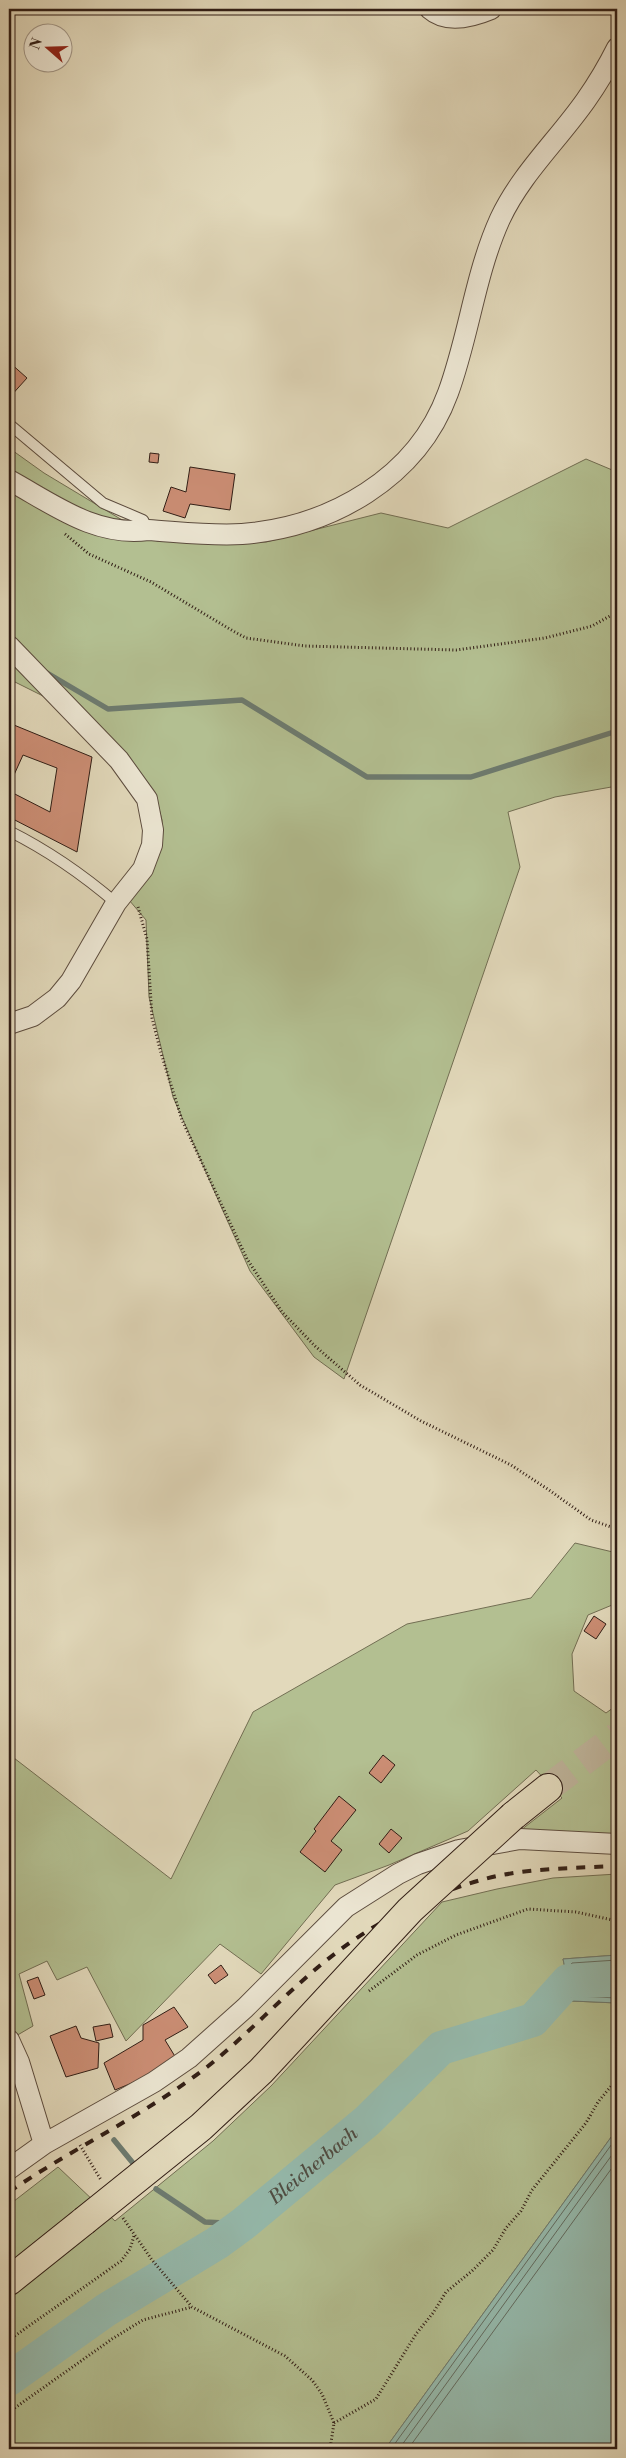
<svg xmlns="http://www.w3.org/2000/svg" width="626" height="2458" font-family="'Libre Bodoni',serif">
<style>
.green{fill:#b3bf91;stroke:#726e53}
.water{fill:#95baad;stroke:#6d7b70}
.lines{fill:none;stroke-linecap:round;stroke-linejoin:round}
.shore{stroke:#626c61;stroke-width:1}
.stream{stroke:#6d7b70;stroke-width:5.5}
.river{stroke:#95baad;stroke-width:34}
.building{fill:#cc8e75;stroke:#301d15}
.primary-tunnel{stroke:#beb39a;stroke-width:28;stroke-dasharray:28 14;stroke-linecap:butt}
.service-casing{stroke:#5c4c3e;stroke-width:12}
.minor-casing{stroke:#5c4c3e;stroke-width:22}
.primary-casing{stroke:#301d15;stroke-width:30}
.path{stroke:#301d15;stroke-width:3;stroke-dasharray:1 2.5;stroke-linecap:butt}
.service{stroke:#ece6d3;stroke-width:10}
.minor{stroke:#ece6d3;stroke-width:20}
.primary{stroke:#e2d9bb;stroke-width:28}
.rail{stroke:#301d15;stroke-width:4;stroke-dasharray:9 9;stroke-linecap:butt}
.primary-bridge-casing{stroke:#301d15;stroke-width:30;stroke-linecap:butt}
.primary-bridge{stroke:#e2d9bb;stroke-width:28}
.labels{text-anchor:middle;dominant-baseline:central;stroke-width:4;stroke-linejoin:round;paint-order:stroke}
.water-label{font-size:19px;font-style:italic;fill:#4e4c43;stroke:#ece6d3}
</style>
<rect width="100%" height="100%" fill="#e2d9bb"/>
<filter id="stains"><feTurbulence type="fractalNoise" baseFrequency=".004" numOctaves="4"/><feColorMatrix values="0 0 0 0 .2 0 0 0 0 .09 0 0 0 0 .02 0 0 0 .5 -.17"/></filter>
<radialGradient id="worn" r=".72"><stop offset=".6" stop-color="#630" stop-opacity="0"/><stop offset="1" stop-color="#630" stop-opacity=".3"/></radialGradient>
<path class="green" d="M9,448L44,473L157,541L266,542L381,513L448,528L586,459L617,472V786L555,797L508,812L520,867L344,1379L314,1357L250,1271L223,1211L173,1097L149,997L146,920L129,900L162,843V820L156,797L87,718L9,679Z
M575,1543L617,1553V1603L588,1615L572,1654L574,1691L606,1713L617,1705V1838L521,1830L562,1798L536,1770L468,1831L389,1865L335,1885L261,1974L220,1944L126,2041L87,1967L57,1980L47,1961L19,1974L33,2026L9,2040V1730L14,1758L171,1879L253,1712L407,1624L531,1598Z
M617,1874V1955L563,1959L572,2001L617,2003V2129L385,2449H9V2205L58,2167L115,2221L213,2141L271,2086L442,1902L497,1889L553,1878Z"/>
<path class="water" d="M617,1955V2003L572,2001L563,1959Z
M617,2129V2449H385Z"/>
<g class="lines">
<path class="shore" d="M617,1960L572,1963L570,1966L577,1996L617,1998
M617,1967L580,1969L577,1972L582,1990L617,1992
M617,1974L589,1976L587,1978L589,1983L617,1984
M391,2449L617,2137
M399,2449L617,2148
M408,2449L617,2161"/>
<path class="stream" d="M47,673L108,709L242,700L367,777H471L617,731
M114,2140L137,2168
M156,2189L205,2222L243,2224"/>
<path class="river" id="s1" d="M9,2379L106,2310L217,2243L243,2224L367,2121L441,2048L533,2020L568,1981L617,1980"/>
</g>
<path class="building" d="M9,362L27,378L9,398Z
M150,453L159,454L158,463L149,462Z
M190,467L235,474L230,510L190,504L185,518L163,511L171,487L186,492Z
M9,723L92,757L77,852L9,817V791L50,812L57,768L23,755L9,786Z
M594,1616L606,1624L596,1639L584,1631Z
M383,1755L395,1765L381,1783L369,1773Z
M339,1796L356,1810L331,1841L342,1850L325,1872L300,1852L316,1831L314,1829Z
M391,1829L402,1838L389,1853L379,1844Z
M221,1965L228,1975L215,1984L208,1975Z
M38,1977L45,1995L34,1999L27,1981Z
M174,2007L188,2027L165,2040L176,2058L144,2078L115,2090L104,2063L143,2040V2025Z
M110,2024L113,2037L96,2041L93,2027Z
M76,2026L81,2038L99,2043L98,2068L66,2077L50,2036Z"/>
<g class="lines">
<path class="primary-tunnel" d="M548,1788L617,1736"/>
<g class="service-casing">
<path id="service" d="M9,424L103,503L143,520L148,530
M9,831C49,851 81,873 116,903"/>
</g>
<g class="minor-casing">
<path id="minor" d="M430,9C447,24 472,17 491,9
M9,480C53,504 95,537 148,530C179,532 211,536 242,534C331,527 417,478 448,393C469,336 475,274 500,219C521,174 558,140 586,100C598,83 608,66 617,48
M9,646L119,760L147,799L153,830L152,845L143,869L116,903L71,981L57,998L33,1016L9,1024
M9,2040L19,2062L44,2144
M9,2169L44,2144L154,2082L189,2058L245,2008L346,1907L398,1874L418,1864L459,1850L520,1839L617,1844"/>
</g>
<g class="primary-casing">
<path id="primary" d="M513,1816L548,1788
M9,2281L84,2221"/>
</g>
<path class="path" d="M65,534L89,554L151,582L233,631L246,638L305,646L456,650L545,638L592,626L617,612
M138,907L147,939L152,1018L161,1053L182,1120L247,1259L282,1312L315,1346L360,1385L421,1421L511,1465L549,1490L591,1520L617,1529
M369,1991L417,1955L456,1935L528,1909L576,1912L617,1921
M80,2145L101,2180
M123,2218L152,2260L192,2307L285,2356L312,2380L322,2394L334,2423L330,2449
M9,2340L121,2261L130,2249L134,2236
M9,2412L112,2339L143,2320L192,2307
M334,2423L376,2399L416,2334L433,2313L446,2292L472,2271L493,2250L506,2228L521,2211L532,2190L586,2123L598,2102L617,2079"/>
<use href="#service" class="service"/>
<use href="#minor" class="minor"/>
<use href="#primary" class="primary"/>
<path class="rail" d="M9,2192C73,2148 145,2115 207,2067C246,2036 279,2000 317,1968C368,1925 431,1891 497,1876C536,1868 577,1868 617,1866"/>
<g class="primary-bridge-casing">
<path id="primary-bridge" d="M84,2221L201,2127L261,2071L410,1910L513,1816"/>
</g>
<use href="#primary-bridge" class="primary-bridge"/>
</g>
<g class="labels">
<g class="water-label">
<text stroke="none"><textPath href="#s1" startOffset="372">Bleicherbach</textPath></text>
</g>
</g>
<rect width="626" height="2458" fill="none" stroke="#e2d9bb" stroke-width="30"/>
<rect x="10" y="10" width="606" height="2438" fill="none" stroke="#301d15" stroke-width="2.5"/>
<rect x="15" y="15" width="596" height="2428" fill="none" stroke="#301d15"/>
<g transform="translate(48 48) rotate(290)"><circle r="24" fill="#ece6d3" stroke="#a19687"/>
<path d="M0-4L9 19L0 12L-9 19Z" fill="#8f2418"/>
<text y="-8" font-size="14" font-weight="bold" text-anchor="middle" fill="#301d15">N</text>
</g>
<rect width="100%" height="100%" filter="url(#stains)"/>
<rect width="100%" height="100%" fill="url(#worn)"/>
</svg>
